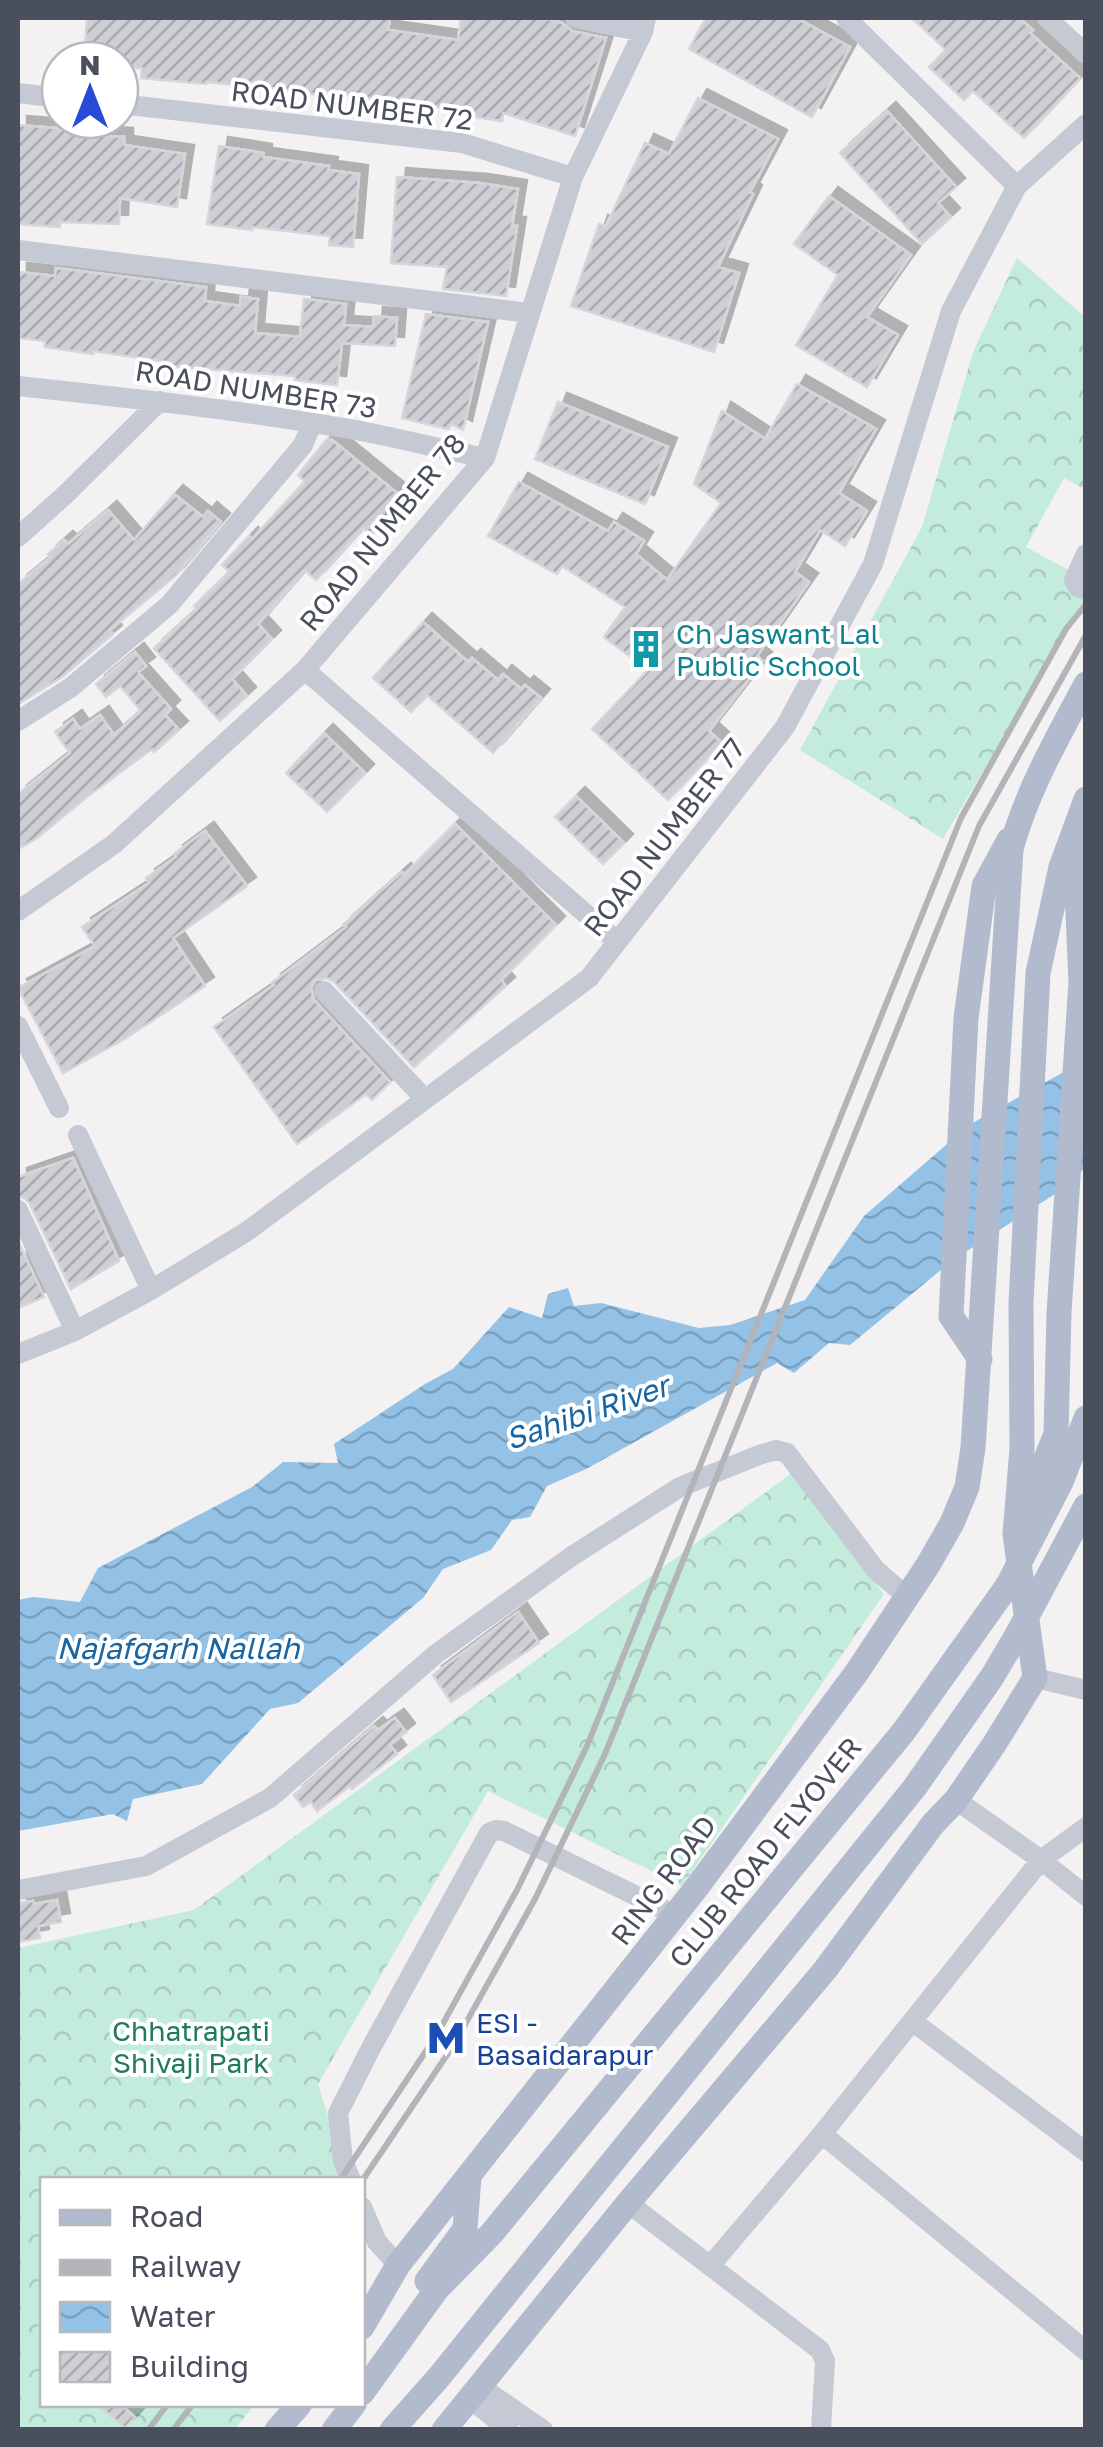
<svg xmlns="http://www.w3.org/2000/svg" width="1103" height="2447" font-family="'Golos Text',sans-serif">
<style>
.forest{fill:url(#forest-crowns)}
.water{fill:url(#water-waves)}
.building{fill:url(#building-hatch);stroke:#d5d5db;stroke-width:2.5;filter:url(#shadow)}
.lines{fill:none;stroke-linecap:round;stroke-linejoin:round}
.minor{stroke:#c5c9d4;stroke-width:20}
.major{stroke:#b2bacd;stroke-width:25}
.rail{stroke:#b3b4ba;stroke-width:6}
.major-bridge{stroke:#b2bacd;stroke-width:25}
.labels{text-anchor:middle;dominant-baseline:central;stroke-width:8;stroke-linejoin:round;paint-order:stroke}
.street-label{font-size:28px;fill:#4a4f5d;stroke:#fff}
.culture-label{font-size:28px;fill:#0d838f;stroke:#fff;text-anchor:start}
.transit-label{font-size:28px;fill:#164399;stroke:#fff;text-anchor:start}
.park-label{font-size:28px;fill:#1f7a61;stroke:#fff}
.water-label{font-size:30px;font-style:italic;fill:#1765a2;stroke:#fff}
</style>
<defs>
<pattern id="forest-crowns" width="20" height="18" patternUnits="userSpaceOnUse" patternTransform="scale(2.5)"><rect width="20" height="18" fill="#c3ecdc"/><path d="M2 6a3 3 0 1 1 6 0M12 15a3 3 0 1 1 6 0" fill="none" stroke="#a9ccbf"/></pattern>
<pattern id="water-waves" width="16" height="10" patternUnits="userSpaceOnUse" patternTransform="scale(2.5)"><rect width="16" height="10" fill="#93c2e6"/><path d="M0 5q4-4 8 0t8 0" fill="none" stroke="#7aa0be"/></pattern>
<pattern id="building-hatch" width="6" height="6" patternUnits="userSpaceOnUse" patternTransform="scale(2.5)"><rect width="6" height="6" fill="#cecfd4"/><path d="M-1 1l2-2M0 6l6-6M5 7l2-2" fill="none" stroke="#a9aaaf"/></pattern>
<filter id="shadow"><feDropShadow dx="9" dy="-9" stdDeviation="0" flood-color="#0004"/></filter>
</defs>
<rect width="100%" height="100%" fill="#f3f1f1"/>
<path class="forest" d="M1017,258L1085,317V489L1064,478L1026,547L1085,579V599L943,839L800,750L922,527L973,352Z
M792,1473L884,1594L682,1886L488,1791L318,2084L348,2179L42,2180V2404L254,2405L235,2429H18V1948L194,1910Z"/>
<path class="water" d="M1085,1060V1168L1058,1192L953,1260L850,1345L829,1343L794,1373L777,1363L586,1469L547,1486L530,1517L512,1520L491,1550L443,1569L423,1598L298,1703L270,1709L202,1784L133,1799L127,1821L113,1814L18,1831V1600L33,1597L80,1602L98,1568L252,1487L283,1462L338,1463L334,1444L425,1384L453,1369L509,1307L542,1318L548,1294L568,1288L574,1306L601,1303L699,1328L730,1325L805,1300L864,1216L969,1125Z"/>
<path class="building" d="M87,18H390L388,30L458,40L461,18H544L562,23L572,31L606,38L575,136L503,113L502,121L448,113V109L320,91L319,95L259,86L258,87L206,82V84L141,78L142,68L120,67V60H84Z
M706,18H796L850,47L812,117L689,49Z
M912,18H1019L1033,30L1030,33L1080,78L1024,138L973,91L964,100L929,67L946,50Z
M698,98L778,139L750,192L753,194L718,267L739,273L714,352L571,306L599,224L606,226L645,143L669,154Z
M887,111L956,187L938,203L951,217L922,244L840,153Z
M18,125L66,129V134L124,137V145L185,154L177,207L120,198L119,224L60,222V227L18,224Z
M219,146L263,153V157L329,166L328,170L359,174L353,247L329,245L330,236L252,227V230L207,224Z
M397,177L479,183L518,189L512,226H517L506,296L443,289L447,267L391,263Z
M829,196L911,255L867,317L898,335L867,387L796,345L838,275L794,244Z
M56,268L206,287L205,301L240,306L241,297L258,299L255,333L300,337L304,299L346,304L344,325L373,327L374,316L397,318L395,346L342,343L337,385L295,380V376L168,366V362L93,351V354L45,347V341L18,338V272L55,276Z
M426,314L488,322L463,430L451,424L448,429L402,418Z
M797,384L876,429L839,493L867,511L845,546L820,530L795,572L809,582L757,656L763,661L709,731L722,743L668,800L592,729L648,670L604,637L625,607L562,566L557,574L488,536L519,482L608,531L614,522L644,541L636,554L667,580L721,503L694,484L722,411L765,439Z
M558,402L668,447L645,504L535,459Z
M327,439L332,440L403,498L372,535L363,528L316,580L305,570L258,624L272,639L232,679L247,696L220,721L154,648L197,609L194,606L230,572L222,565L249,536L252,539L305,481L298,475Z
M174,494L203,517L208,511L221,522L175,576L110,630L113,634L62,677L18,704V584L51,557L48,554L64,540L68,544L108,510L134,540Z
M423,622L468,662L472,658L498,680L503,674L521,689L525,685L541,698L493,753L427,695L411,712L373,678Z
M135,652L146,666L138,672L171,709L165,715L179,730L154,752L152,749L88,796L37,838L18,849V794L70,753L55,732L73,719L80,729L100,715L114,735L141,711L120,686L106,697L96,684Z
M324,733L365,773L327,812L286,773Z
M576,796L624,843L603,864L555,817Z
M455,824L556,925L501,980L506,986L414,1067L334,982L327,978L315,980L311,988L314,1000L390,1082L372,1100L366,1094L297,1144L214,1027L274,985L272,983L346,927L343,925L402,872L404,875Z
M205,831L247,886L173,938L205,986L126,1038L63,1073L18,988L95,946L82,927L149,883L146,878L176,857L174,854Z
M73,1158L119,1261L71,1289L30,1204L25,1198L18,1196V1177Z
M18,1241L44,1297L18,1308Z
M518,1612L539,1643L451,1702L433,1675Z
M395,1718L406,1732L390,1745L397,1754L352,1789L350,1786L317,1811L311,1802L303,1807L294,1795L374,1726L378,1730Z
M57,1900L61,1922L38,1926L40,1938L18,1942V1903L33,1901L34,1904Z
M96,2404H120L135,2417L125,2428Z"/>
<g class="lines">
<path class="minor" d="M575,18L643,32
M846,18L1017,186
M1047,18L1086,54
M18,93L60,98
M120,104L462,143L573,177
M18,250L529,313
M18,386C129,398 240,410 350,429C395,437 440,449 485,458
M18,537L66,494L160,401
M1086,554L1074,580L1078,587L1086,590
M305,670L617,941
M18,721L70,688L169,605L303,445L312,423
M18,911L114,844L305,670L485,458L573,177L643,32L646,18
M324,991L425,1099
M18,1026L59,1108
M78,1135L151,1290
M18,1210L75,1331
M18,1354L75,1331L151,1290L246,1232L589,978L785,727L873,564L951,311L1017,186L1086,124
M1035,1678L1086,1690
M956,1800L1041,1860L1086,1896
M18,1890L146,1866L270,1798L436,1654L572,1556L680,1487L759,1455L776,1450L787,1453L876,1570L907,1597
M912,2021L1086,2152
M822,2134L1041,1860L1086,1827
M351,2180L343,2161L338,2113L371,2048L489,1833L496,1830L504,1831L675,1915
M628,2203L820,2350L825,2361L821,2430
M362,2207L377,2242L398,2265
M710,2266L822,2134L1086,2351
M478,2385L543,2430
M469,2398L509,2430"/>
<path class="major" d="M980,1359L951,1316L966,1018L984,886L1009,840
M1024,1513L1056,1434L1059,1313L1081,982L1075,845
M427,2281L465,2229L469,2176
M362,2327L398,2265L697,1887L857,1672L928,1565L952,1523L967,1487L973,1448L1011,849C1027,790 1058,737 1086,684
M362,2393L437,2289L492,2233L904,1731L1008,1585
M277,2430L300,2404
M334,2430L354,2404
M392,2430L439,2377L915,1787L992,1677L1018,1633
M444,2430L628,2203L825,1970L933,1824L956,1800L995,1743L1035,1678L1015,1534L1022,1449L1021,1303L1038,973L1061,867L1086,799"/>
<path class="rail" d="M340,2180L436,2036L517,1890L587,1746L961,818L1066,629L1086,604
M362,2181L453,2046L535,1899L605,1754L979,826L1086,635
M148,2430L168,2404
M173,2430L193,2404"/>
<path class="major-bridge" d="M1008,1585L1061,1482L1086,1418
M1018,1633L1086,1506"/>
</g>
<defs>
<g id="building-bare" transform="scale(3)"><path d="M-4-6H4V6H1V3H-1V6H-4ZM-2.5-4.3h1.7v1.8h-1.7ZM.8-4.3h1.7v1.8H.8ZM-2.5-1h1.7V.8h-1.7ZM.8-1h1.7V.8H.8Z" fill="#0f9aa8" stroke="#fff" stroke-width="2.5" paint-order="stroke"/></g>
<g id="metro-bare" transform="scale(3)"><path d="M-5.5 5V-5H-3L0 0L3-5H5.5V5H3V-.5L0 4L-3-.5V5Z" fill="#1a4fb4" stroke="#fff" stroke-width="2.5" paint-order="stroke"/></g>
</defs>
<g fill-rule="evenodd">
<use href="#building-bare" x="646" y="649"/>
<use href="#metro-bare" x="446" y="2038"/>
</g>
<g class="labels">
<g class="street-label">
<text transform="translate(352 105) rotate(7)">ROAD NUMBER 72</text>
<text transform="translate(256 389) rotate(9)">ROAD NUMBER 73</text>
<text transform="translate(382 532) rotate(-51)">ROAD NUMBER 78</text>
<text transform="translate(664 837) rotate(-52)">ROAD NUMBER 77</text>
<text transform="translate(765 1852) rotate(-51)">CLUB ROAD FLYOVER</text>
<text transform="translate(663 1880) rotate(-53)">RING ROAD</text>
</g>
<g class="culture-label">
<text x="676" y="633">Ch Jaswant Lal<tspan x="676" dy="32">Public School</tspan></text>
</g>
<g class="transit-label">
<text x="476" y="2022">ESI -<tspan x="476" dy="32">Basaidarapur</tspan></text>
</g>
<g class="park-label">
<text x="191" y="2030">Chhatrapati<tspan x="191" dy="32">Shivaji Park</tspan></text>
</g>
<g class="water-label">
<text transform="translate(587 1412) rotate(-19)">Sahibi River</text>
<text x="178" y="1648">Najafgarh Nallah</text>
</g>
</g>
<rect width="1103" height="2447" fill="none" stroke="#4a4f5d" stroke-width="40"/>
<rect x="40" y="2177" width="325" height="230" fill="#ffffff" stroke="#b7b9be" stroke-width="2.5"/>
<rect x="60" y="2210" width="50" height="15" fill="#b2bacd" stroke="#b7b9be" stroke-width="2.5"/>
<text x="130" y="2227" font-size="30" fill="#4a4f5d">Road</text>
<rect x="60" y="2260" width="50" height="15" fill="#b3b4ba" stroke="#b7b9be" stroke-width="2.5"/>
<text x="130" y="2277" font-size="30" fill="#4a4f5d">Railway</text>
<rect x="60" y="2302" width="50" height="30" fill="url(#water-waves)" stroke="#b7b9be" stroke-width="2.5"/>
<text x="130" y="2327" font-size="30" fill="#4a4f5d">Water</text>
<rect x="60" y="2352" width="50" height="30" fill="url(#building-hatch)" stroke="#b7b9be" stroke-width="2.5"/>
<text x="130" y="2377" font-size="30" fill="#4a4f5d">Building</text>
<g transform="translate(90 90)"><circle r="48" fill="#ffffff" stroke="#b7b9be" stroke-width="2.5"/>
<path d="M0-8L18 38L0 25L-18 38Z" fill="#274bd6"/>
<text y="-15" font-size="28" font-weight="bold" text-anchor="middle" fill="#4a4f5d">N</text>
</g>
</svg>
